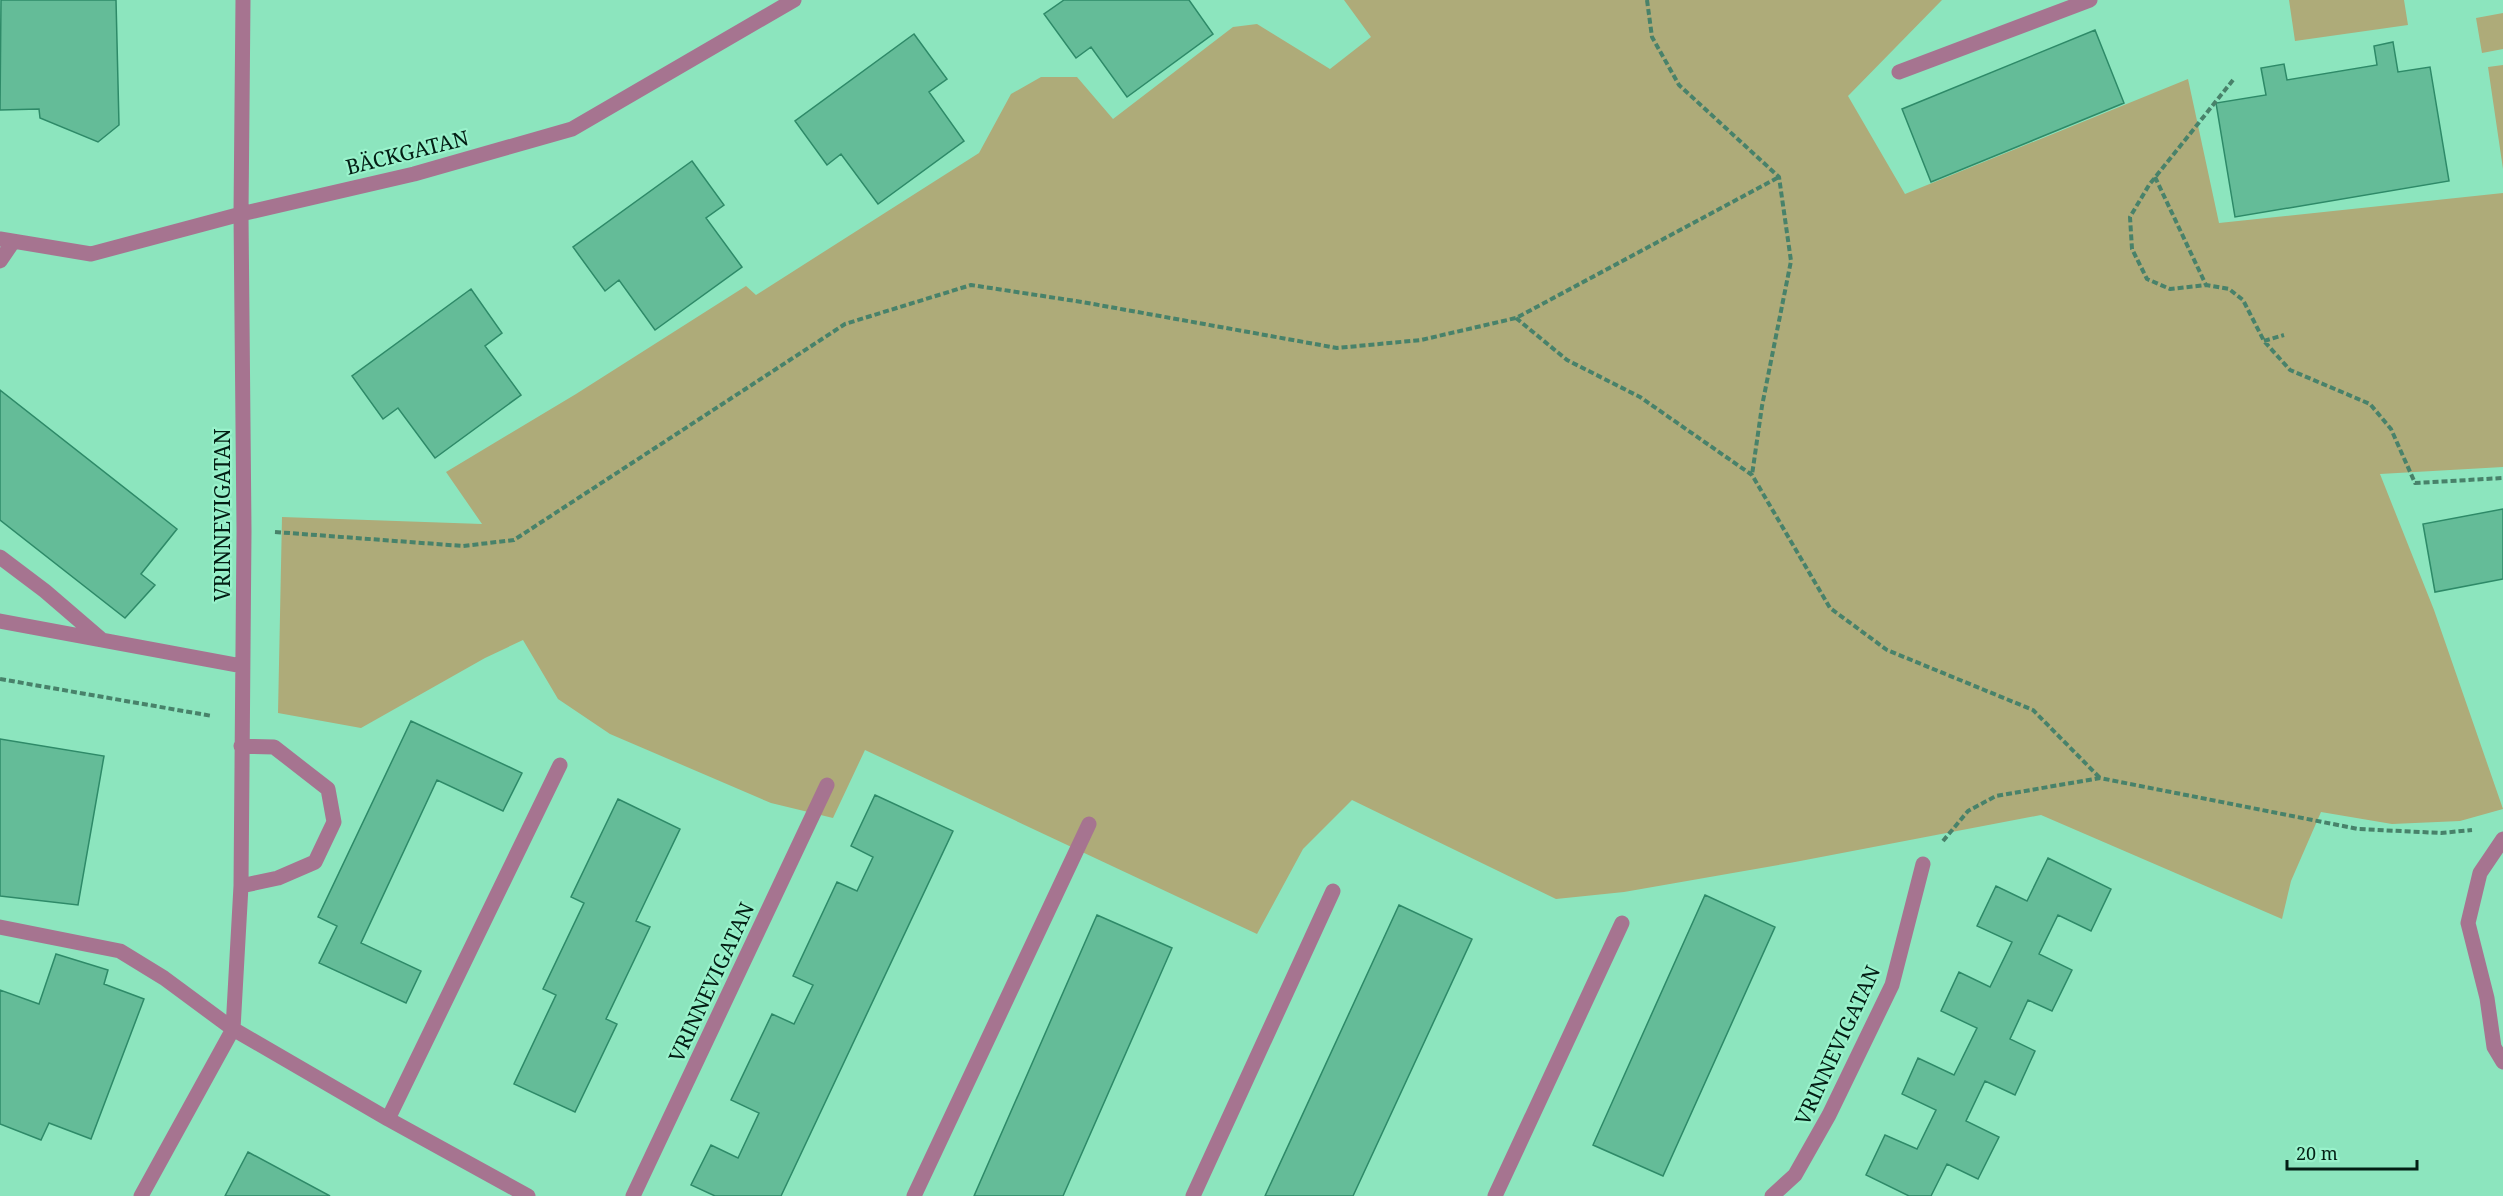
<svg xmlns="http://www.w3.org/2000/svg" width="2503" height="1196" font-family="'Noto Serif',serif">
<style>
.green{fill:#aeab79}
.building{fill:#64bc98;stroke:#2e8a68;stroke-width:1.5}
.lines{fill:none;stroke-linecap:round;stroke-linejoin:round}
.path{stroke:#48826a;stroke-width:4;stroke-dasharray:6 3;stroke-linecap:butt}
.minor{stroke:#a67490;stroke-width:15}
.labels{text-anchor:middle;dominant-baseline:central;stroke-width:4.5;stroke-linejoin:round;paint-order:stroke}
.street-label{font-size:21px;fill:#031e14;stroke:#99f2cb}
</style>
<rect width="100%" height="100%" fill="#8ce5be"/>
<path class="green" d="M1344,0H1942L1848,96L1905,194L2188,79L2219,223L2503,193V467L2380,474L2434,610L2503,809L2460,821L2392,824L2321,812L2291,881L2282,919L2041,815L1795,862L1624,892L1556,899L1352,800L1303,849L1257,934L865,750L833,818L771,803L610,734L558,699L523,640L485,658L361,728L278,713L282,517L482,524L446,472L576,394L746,286L756,295L979,153L1011,94L1041,77H1077L1113,119L1233,27L1257,24L1330,69L1371,37Z
M2289,0H2404L2408,25L2295,41Z
M2503,13V49L2482,53L2476,18Z
M2503,65V169L2488,67Z"/>
<path class="building" d="M1,0H116L119,125L98,142L40,118L39,109L0,110Z
M1064,0H1189L1213,34L1127,97L1091,47L1076,58L1044,14Z
M2095,30L2124,103L1931,182L1902,109Z
M914,34L947,79L929,92L964,141L878,204L841,154L827,165L795,121Z
M2393,42L2398,72L2430,67L2449,181L2235,217L2216,103L2266,95L2261,68L2284,64L2287,80L2377,65L2374,46Z
M692,161L724,205L706,218L742,267L655,330L619,280L605,291L573,247Z
M471,289L502,333L485,346L521,395L435,458L398,408L383,419L352,376Z
M0,390L177,529L141,574L155,585L125,618L0,520Z
M2503,509V579L2435,592L2423,524Z
M411,721L522,773L503,811L437,780L361,943L421,971L406,1003L319,963L337,926L318,917Z
M0,739L104,756L78,905L0,896Z
M875,795L953,831L781,1196H715L691,1185L711,1145L738,1158L759,1113L731,1100L772,1014L794,1024L813,985L793,976L837,882L857,891L873,857L851,846Z
M618,799L680,829L636,921L650,927L606,1019L617,1024L575,1112L514,1084L556,995L543,989L584,903L571,897Z
M2048,858L2111,889L2091,931L2058,915L2039,954L2072,970L2052,1011L2028,1000L2010,1039L2035,1051L2015,1095L1985,1081L1966,1121L1999,1137L1978,1179L1947,1164L1931,1196H1909L1866,1175L1885,1135L1917,1149L1936,1110L1902,1094L1918,1058L1954,1075L1977,1028L1941,1011L1959,972L1990,987L2012,942L1977,926L1996,886L2027,901Z
M1705,895L1775,927L1663,1176L1593,1145Z
M1399,905L1472,939L1353,1196H1265Z
M1097,915L1172,948L1063,1196H974Z
M56,954L108,970L104,984L144,999L91,1139L49,1123L41,1140L0,1124V990L39,1004Z
M248,1152L330,1196H225Z"/>
<g class="lines">
<path class="path" d="M1647,0L1652,37L1679,85L1779,177L1791,261L1762,406L1752,475
M2233,80L2149,185L2130,217L2132,249L2147,279L2170,289L2206,285L2229,289L2243,300L2264,341L2290,370L2370,404L2391,429L2415,483L2503,478
M2155,177L2206,285
M1516,318L1567,360L1640,397L1752,475L1830,608L1887,650L2033,710L2100,778
M2264,341L2284,335
M275,532L463,546L514,540L845,324L971,285L1082,302L1337,348L1421,340L1516,318L1779,177
M0,679L212,716
M1943,841L1968,811L1996,796L2100,778L2358,829L2441,833L2472,830"/>
<path class="minor" d="M1899,72L2090,0
M0,239L91,254L241,214L414,174L572,129L794,0
M0,261L13,242
M0,557L45,591L102,640
M0,621L242,666
M2503,839L2480,873L2468,923L2487,998L2494,1047L2503,1062
M241,886L278,878L315,862L334,822L328,789L274,747L241,746
M0,927L120,951L164,978L233,1029L388,1119L528,1196
M388,1119L560,765
M141,1196L233,1029L241,886L244,531L241,214L243,0
M633,1196L827,785
M914,1196L1089,824
M1193,1196L1333,891
M1495,1196L1622,923
M1772,1196L1795,1175L1829,1115L1892,985L1923,864"/>
</g>
<g class="labels">
<g class="street-label">
<text transform="translate(407 152) rotate(-14)">BÄCKGATAN</text>
<text transform="translate(222 515) rotate(-90)">VRINNEVIGATAN</text>
<text transform="translate(711 982) rotate(-65)">VRINNEVIGATAN</text>
<text transform="translate(1837 1045) rotate(-65)">VRINNEVIGATAN</text>
</g>
</g>
<path d="M2287 1160v9h130v-9" fill="none" stroke="#031e14" stroke-width="3"/>
<text x="2296" y="1160" font-size="18" fill="#031e14" stroke="#99f2cb" stroke-width="4.5" paint-order="stroke">20 m</text>
</svg>
